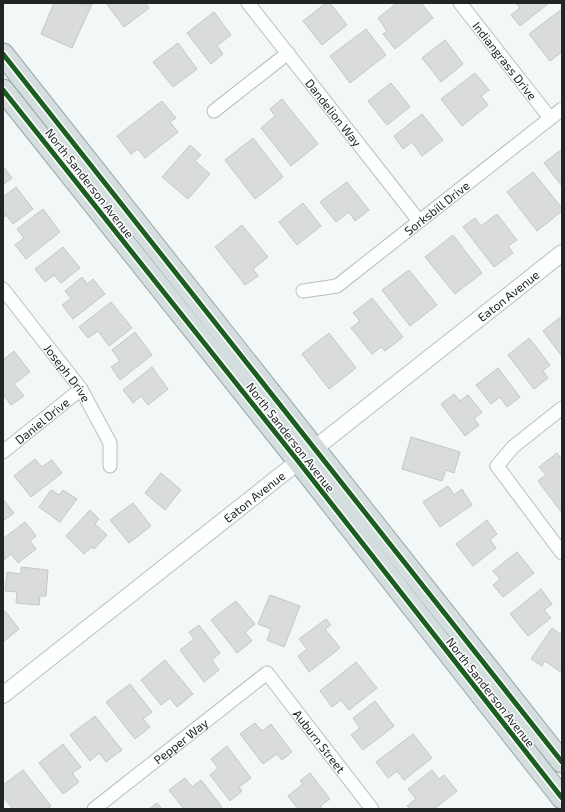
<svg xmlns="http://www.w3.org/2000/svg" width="565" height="812" font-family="'Exo 2',sans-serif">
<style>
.building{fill:#dadbdc;stroke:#c5c6c7}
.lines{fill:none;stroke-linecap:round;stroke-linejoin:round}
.minor-casing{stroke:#babebe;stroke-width:15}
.tertiary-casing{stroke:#babebe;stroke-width:18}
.trunk-casing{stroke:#98a8a7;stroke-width:23}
.minor{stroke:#fdfefe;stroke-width:13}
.tertiary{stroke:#fdfefe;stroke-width:16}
.trunk{stroke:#d4dede;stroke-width:21}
.cycleway-casing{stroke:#fff;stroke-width:8}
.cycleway{stroke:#1b5e20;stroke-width:5}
.labels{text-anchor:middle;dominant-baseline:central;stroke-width:3;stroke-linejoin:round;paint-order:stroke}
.street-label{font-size:12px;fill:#222525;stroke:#fff}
</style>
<rect width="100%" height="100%" fill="#f2f8f7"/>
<path class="building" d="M54,3L92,4L72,48L41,34Z
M106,3H145L149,8L124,27Z
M326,3H330L347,25L322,45L303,21Z
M397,3H421L433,18L395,49L383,34L387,31L378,18Z
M516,3H549L520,26L511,15L520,8Z
M562,9V52L550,61L529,34Z
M214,12L231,35L217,46L223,54L211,64L187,33Z
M366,29L386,55L350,83L330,56Z
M445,40L463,64L441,82L422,58Z
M178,43L197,69L173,87L153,62Z
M475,73L489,90L481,96L488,105L462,126L441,99Z
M391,83L410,107L387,125L368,101Z
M282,99L318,144L291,166L261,128L275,116L270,109Z
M162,101L176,118L170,122L178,132L145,158L138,149L131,154L117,136Z
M422,114L443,140L422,156L412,142L403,149L394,136Z
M253,138L283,177L255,199L225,160Z
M190,145L201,155L195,161L210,174L188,199L162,177Z
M562,149V186L544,163Z
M3,166L12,178L3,185Z
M533,172L562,208V211L537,231L507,192Z
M347,182L369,210L355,221L349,212L336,222L320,202Z
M16,187L33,209L13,224L6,215L3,218V197Z
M303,203L321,226L297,245L279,222Z
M43,209L60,232L26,259L15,245L24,238L17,229Z
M497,214L517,240L508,246L513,253L494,267L463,227L475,218L481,226Z
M242,225L268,257L253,269L258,276L245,285L215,247Z
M453,235L482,273L455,294L425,257Z
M63,247L80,268L61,283L54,275L45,282L35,269Z
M409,270L437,305L410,326L382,290Z
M82,277L87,284L93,279L105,294L73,319L62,305L71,298L65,291Z
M372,298L403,337L385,351L381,347L372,354L351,328L360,321L353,313Z
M111,302L132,328L109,346L98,331L88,338L79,327Z
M562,316V354L561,355L543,331Z
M135,332L152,355L120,380L111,367L120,361L112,350Z
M329,333L356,368L329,389L302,354Z
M529,338L550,365L543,371L548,378L534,389L508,355Z
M14,351L30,372L14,384L24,396L11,405L3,394V360Z
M152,367L168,389L148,405L141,396L133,403L123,390Z
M498,368L520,397L507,407L500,397L491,404L476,385Z
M454,394L460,401L468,395L482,412L474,419L479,425L465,436L441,404Z
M411,437L460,452L454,473L446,470L442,481L402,469Z
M557,453L562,460V513L538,481L546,475L539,467Z
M35,459L42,467L52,460L62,473L31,497L14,476Z
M161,473L181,490L165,510L145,493Z
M448,486L454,495L462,489L472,505L440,527L423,502Z
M51,490L59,495L63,490L77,499L60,522L39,507Z
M3,499L14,513L3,521Z
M133,503L151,526L129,543L110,520Z
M90,510L99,519L95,524L107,535L94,549L92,547L84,554L66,536Z
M487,520L497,534L490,540L496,548L473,566L456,544Z
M25,522L36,536L30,541L36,549L18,563L11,554L4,560L3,539Z
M517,552L534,573L503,597L493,585L500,579L493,571Z
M21,567L48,570L46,596H40L39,605L16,603L17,592L5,591L7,572L21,574Z
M541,589L552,604L544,610L551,618L528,636L510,614Z
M270,595L300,606L284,647L267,640L271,629L258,624Z
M236,601L255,624L245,632L252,641L237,653L211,620Z
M5,611L19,629L3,642V612Z
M326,619L331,625L325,629L340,648L309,672L298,656L307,649L299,639Z
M199,625L220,653L212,660L219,670L204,682L180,650L194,639L189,632Z
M552,628L560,634L562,632V673L545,661L542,666L531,659Z
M165,660L193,694L177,707L170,698L161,705L141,680Z
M356,662L377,688L349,710L341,700L332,707L320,691Z
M130,684L152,712L143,719L150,727L135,739L106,702Z
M375,701L394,726L363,750L351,735L360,728L353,718Z
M95,716L122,750L106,762L99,753L90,761L70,735Z
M255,723L262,731L271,724L292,752L282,760L277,754L263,764L240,734Z
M413,734L432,758L404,780L397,771L388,778L376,762Z
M63,744L81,767L72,773L79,782L63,794L39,763Z
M227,746L251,778L239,787L242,791L230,801L210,775L218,768L211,759Z
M23,770L51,806L47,809H13L3,797V785Z
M432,770L439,779L444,775L457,791L434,809H410L407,806L416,799L408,789Z
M310,773L330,799L320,806L323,809H298L288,796L303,784L300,781Z
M185,778L192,787L201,780L222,807L220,809H184L169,790Z
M157,803L162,809H149Z"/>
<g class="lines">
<g class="minor-casing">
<g id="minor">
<path id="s1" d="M248,3L419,221"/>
<path id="s2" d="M460,3L550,118"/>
<path d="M214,111L288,53"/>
<path id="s3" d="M3,289L81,389L110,443V466"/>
<path id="s4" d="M303,291L337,286L562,109"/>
<path d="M562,408L513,447L497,466L562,553"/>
<path id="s5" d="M3,452L81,389"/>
<path id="s6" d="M94,809L267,673L372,809"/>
</g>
</g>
<g class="tertiary-casing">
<g id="tertiary">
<path id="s7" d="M3,695L562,253"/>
</g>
</g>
<g class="trunk-casing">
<path id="trunk" d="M3,54L562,762
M3,90L298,461L562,798"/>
</g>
<use href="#minor" class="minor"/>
<use href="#tertiary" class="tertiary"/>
<use href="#trunk" class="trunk"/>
<g class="cycleway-casing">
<path id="cycleway" d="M3,54L562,762
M3,90L298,461L562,798"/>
</g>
<use href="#cycleway" class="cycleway"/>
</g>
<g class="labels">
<g class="street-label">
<text stroke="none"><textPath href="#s2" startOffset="73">Indiangrass Drive</textPath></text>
<text stroke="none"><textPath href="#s1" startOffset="139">Dandelion Way</textPath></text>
<text transform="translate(90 183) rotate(52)">North Sanderson Avenue</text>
<text stroke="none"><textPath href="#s4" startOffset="161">Sorksbill Drive</textPath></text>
<text stroke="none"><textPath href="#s7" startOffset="644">Eaton Avenue</textPath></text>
<text stroke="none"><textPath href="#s3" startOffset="106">Joseph Drive</textPath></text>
<text stroke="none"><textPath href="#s5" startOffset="50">Daniel Drive</textPath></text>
<text transform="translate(291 437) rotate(52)">North Sanderson Avenue</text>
<text stroke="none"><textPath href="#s7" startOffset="320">Eaton Avenue</textPath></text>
<text transform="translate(491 692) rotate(52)">North Sanderson Avenue</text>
<text stroke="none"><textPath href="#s6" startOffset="110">Pepper Way</textPath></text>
<text stroke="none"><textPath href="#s6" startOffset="306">Auburn Street</textPath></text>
</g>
</g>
<rect width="565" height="812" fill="none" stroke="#222525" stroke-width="8"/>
</svg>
